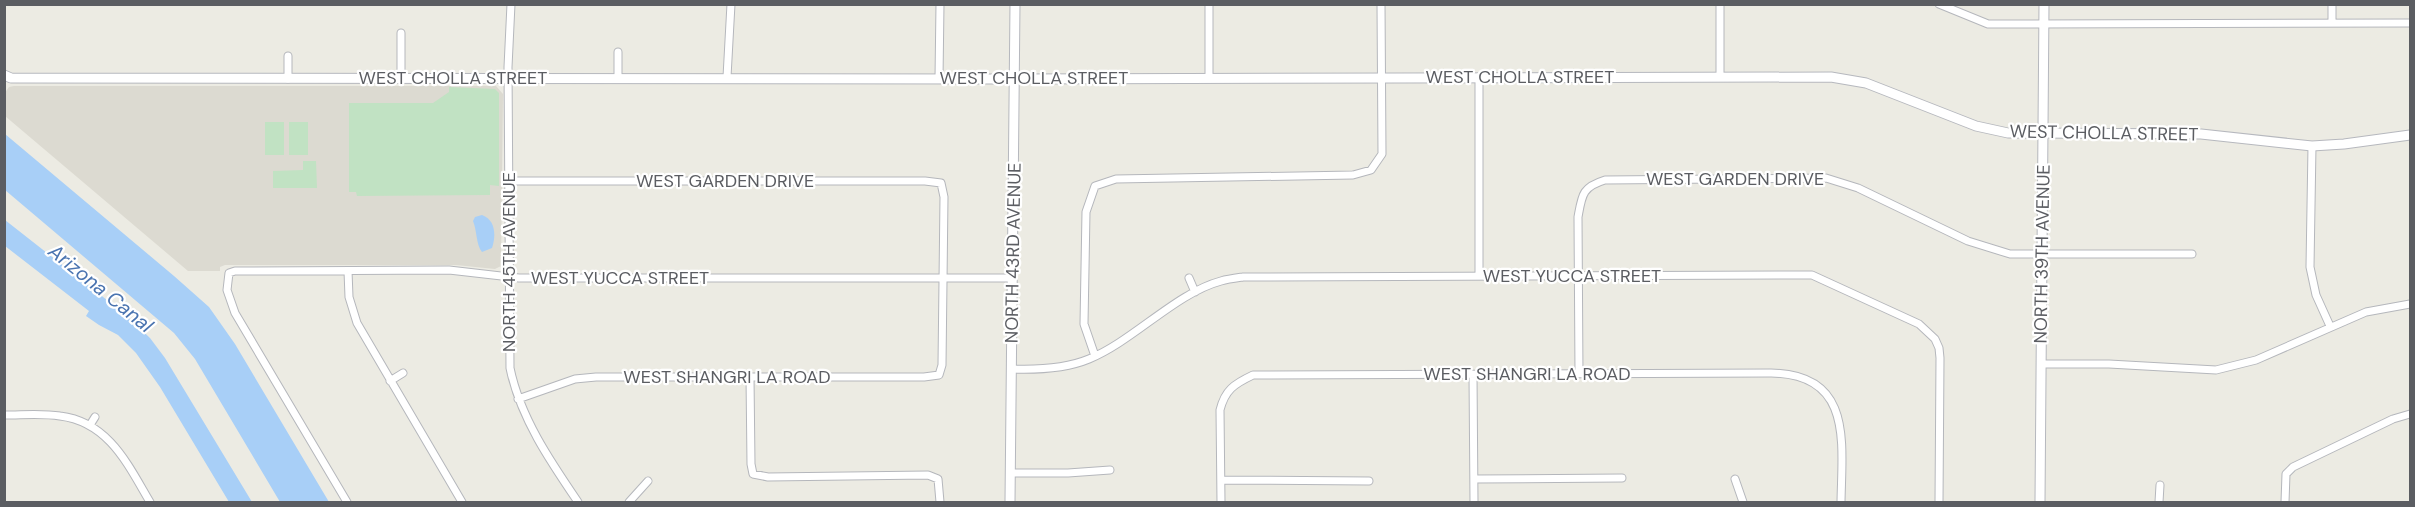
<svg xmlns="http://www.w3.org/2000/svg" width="2415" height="507" font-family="'DM Sans',sans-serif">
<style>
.education{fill:#dcdad1}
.green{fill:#c1e2c3}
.water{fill:#a8cff7}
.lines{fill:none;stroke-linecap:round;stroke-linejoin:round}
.street-casing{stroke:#b5b7bc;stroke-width:9}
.secondary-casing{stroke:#b6b8be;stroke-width:11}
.street{stroke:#fff;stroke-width:7}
.secondary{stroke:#fff;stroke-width:9}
.labels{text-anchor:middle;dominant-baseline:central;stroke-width:4.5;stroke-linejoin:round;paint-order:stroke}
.street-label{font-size:18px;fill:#5b5d62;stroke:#fff}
.water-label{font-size:20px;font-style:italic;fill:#4a74b0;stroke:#fff}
</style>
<rect width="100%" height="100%" fill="#ecebe3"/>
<path class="education" d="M14,86H496L503,94L501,266L495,269L456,265H225L220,267V271H188L5,116L4,94L9,87Z"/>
<path class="green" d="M449,87L495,89L499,93V186L490,185V195L357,196L356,192H349V103H433L449,92Z
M265,122H284V155H265Z
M289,122H308V155H289Z
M303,161H316L317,188H273V171L303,170Z"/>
<path class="water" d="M5,134L174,276L209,307L235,344L329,502H280L195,359L174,333L5,190Z
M482,215C496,220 496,236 492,248L482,252C476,245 477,230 473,221L475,217Z
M5,220L126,315L150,338L165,358L252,502H229L160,387L136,353L118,335L99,325L86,316L89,311L5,246Z"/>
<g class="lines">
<g class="street-casing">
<path id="street" d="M511,4L508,67L510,368C520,417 550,461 578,502
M1209,4V78
M1720,4V77
M1939,4L1988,24L2410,23
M2332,4V23
M401,33V78
M727,77L731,4
M618,78V52
M939,78L940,4
M288,79V56
M2312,146L2310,267L2316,295L2330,326
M508,181H925L941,183L944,197L942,365L939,375L924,377H596L575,379L518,399
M348,271L349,297L357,323L462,502
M1479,276V77
M1189,278L1195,292
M1095,356L1084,324L1086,212L1095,186L1116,179L1353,175L1371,170L1382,154L1381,4
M2041,364H2109L2216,370L2256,360L2366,312L2410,304
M1011,369C1037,370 1065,369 1089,359C1133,341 1176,293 1221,281C1228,279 1236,278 1243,277L1812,275L1919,324L1935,339L1939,348L1940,358L1939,502
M1579,374L1578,217C1582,195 1582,187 1605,180L1826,178L1858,188L1968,241L2010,254H2192
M1473,375L1474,502
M750,377L751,464L753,474L768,477L928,475L938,479L940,502
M390,381L403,373
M4,415C23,415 42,413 60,416C109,422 128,465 150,502
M90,425L95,417
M1010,473H1068L1110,470
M1474,479L1622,478
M1735,479L1743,502
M1221,480L1369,481
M347,502L235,313L227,290L229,273L235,271L449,270L519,278H1012
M629,502L648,481
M1221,502L1220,410C1225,390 1234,384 1253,375L1771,373C1853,374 1842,442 1841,502
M2159,502L2160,485
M2285,502L2286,474L2293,467L2393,419L2410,414"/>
</g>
<g class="secondary-casing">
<path id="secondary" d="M4,75L11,78L996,79L1831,77L1866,83L1976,126L2008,133L2201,134L2312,146L2344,144L2410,135
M1010,502L1015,4
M2040,502L2044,4"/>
</g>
<use href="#street" class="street"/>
<use href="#secondary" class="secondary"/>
</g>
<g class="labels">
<g class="street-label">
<text x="1520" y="77">WEST CHOLLA STREET</text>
<text x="453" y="78">WEST CHOLLA STREET</text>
<text x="1034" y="78">WEST CHOLLA STREET</text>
<text transform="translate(2104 133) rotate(1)">WEST CHOLLA STREET</text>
<text x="1735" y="179">WEST GARDEN DRIVE</text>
<text x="725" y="181">WEST GARDEN DRIVE</text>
<text transform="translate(1013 253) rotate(-89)">NORTH 43RD AVENUE</text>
<text transform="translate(2042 254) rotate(-89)">NORTH 39TH AVENUE</text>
<text transform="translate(509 262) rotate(-90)">NORTH 45TH AVENUE</text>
<text x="1572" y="276">WEST YUCCA STREET</text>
<text x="620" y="278">WEST YUCCA STREET</text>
<text x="1527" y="374">WEST SHANGRI LA ROAD</text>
<text x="727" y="377">WEST SHANGRI LA ROAD</text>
</g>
<g class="water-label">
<text transform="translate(101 288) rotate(39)">Arizona Canal</text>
</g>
</g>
<rect width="2415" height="507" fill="none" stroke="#5b5d62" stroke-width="12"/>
</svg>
